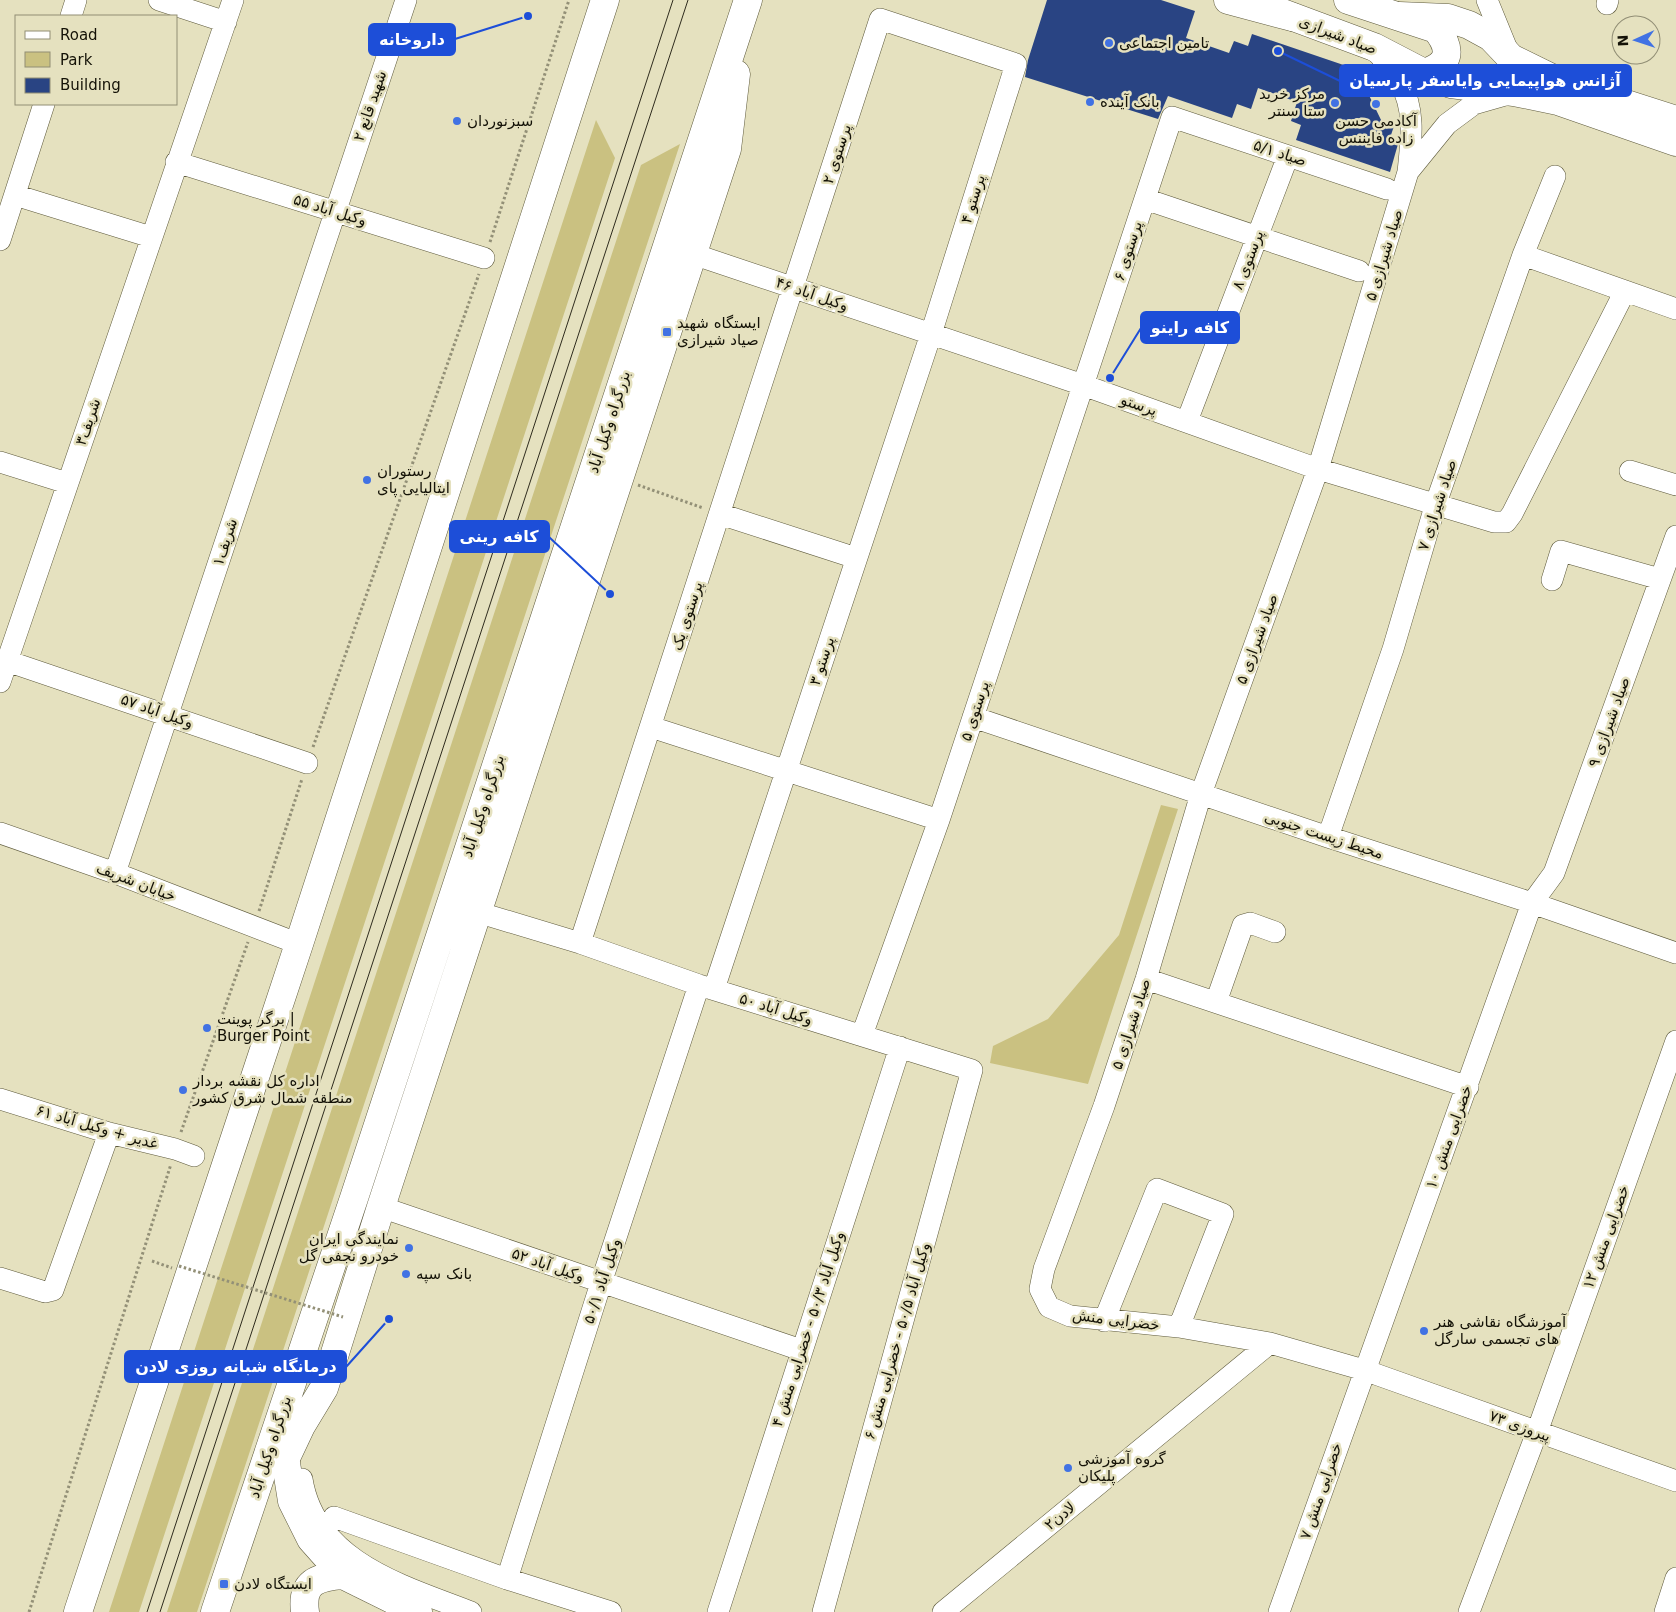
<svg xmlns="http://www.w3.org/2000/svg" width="1676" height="1612" font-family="'DejaVu Sans',Vazirmatn,sans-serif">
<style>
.green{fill:#cac181}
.building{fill:#294483}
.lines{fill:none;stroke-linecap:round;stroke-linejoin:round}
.minor-casing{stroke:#5e5a3c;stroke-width:22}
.major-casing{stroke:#5e5a3c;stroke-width:29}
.highway-casing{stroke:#5e5a3c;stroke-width:29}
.path{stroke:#939077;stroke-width:3;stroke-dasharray:2.5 2.5;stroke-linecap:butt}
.minor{stroke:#fff;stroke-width:21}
.major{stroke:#fff;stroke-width:28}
.highway{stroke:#fff;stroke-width:28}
.tram{stroke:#2f2c1e;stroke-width:1}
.path-bridge{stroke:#939077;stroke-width:3;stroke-dasharray:2.5 2.5;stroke-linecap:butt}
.poi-dot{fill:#4172e3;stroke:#e5e1bf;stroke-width:2}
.labels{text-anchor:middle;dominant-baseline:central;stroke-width:5;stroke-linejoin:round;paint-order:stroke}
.street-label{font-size:15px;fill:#141207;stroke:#e5e1bf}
.poi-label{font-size:15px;fill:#141207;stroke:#e5e1bf;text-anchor:start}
.leader{fill:none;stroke:#1d4ed8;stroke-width:2}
.callout-dot{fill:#1d4ed8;stroke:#e5e1bf;stroke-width:2}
.callout{fill:#1d4ed8;stroke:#1d4ed8;stroke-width:2}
.callout-label{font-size:16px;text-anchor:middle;font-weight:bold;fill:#fff}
</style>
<rect width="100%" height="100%" fill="#e5e1bf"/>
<path class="green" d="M596,120L615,158L139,1612H109Z
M680,144L197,1612H167L641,165Z
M1161,805L1178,809L1088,1084L990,1063L993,1046L1048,1019L1119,935Z"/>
<path class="building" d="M1047,0H1161L1195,11L1186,38L1229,53L1234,41L1248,46L1252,34L1370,74L1365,87L1382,122L1394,126L1389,141L1398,144L1390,172L1296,140L1301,125L1291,121L1297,102L1258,88L1251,109L1237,104L1232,118L1168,96L1158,119L1025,77L1028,60Z"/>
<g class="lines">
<g class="minor-casing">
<path id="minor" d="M159,0L226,22
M1487,0L1507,49
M1607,4L1608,0
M71,16L76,0
M1374,48C1383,60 1393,71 1400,83C1416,109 1411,143 1408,172L1318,469L1201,794L1146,979L1104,1106L1044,1269L1040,1289L1049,1307L1070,1316L1179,1327L1270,1343L1364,1370L1676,1481
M176,162L484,258
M1408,172L1447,124L1474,104L1509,94
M15,195L151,237
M1145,199L1359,271
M0,240L44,104
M693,254L1083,385L1318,469L1494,522H1506L1512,514L1625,291
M1523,255L1676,309
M1187,421L1288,156
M0,462L67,483
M1630,471L1676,485
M720,514L856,558
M1552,580L1561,551L1660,579
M7,661L307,763
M0,682L233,0
M973,717L1328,837L1532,903L1676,953
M651,727L939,820
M0,833L115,873L299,944
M1328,837L1393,649L1436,503L1523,255L1555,176
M115,873L406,0
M477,912L580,943L699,985L972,1070L823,1612
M580,943L880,19L1016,64L931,334L714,989
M1146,979L1468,1087
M1216,1002L1243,925L1250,923L1275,932
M862,1035L939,820L1172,117L1387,189
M0,1099L109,1133L175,1149L194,1156
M381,1207L801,1350
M0,1278L45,1292L53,1290L109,1133
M1104,1321L1157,1189L1223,1214L1179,1327
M302,1479C315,1562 404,1586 471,1612
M334,1517L507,1579L611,1612
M507,1579L601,1283L699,985
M718,1612L900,1047
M943,1612L1270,1343
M1279,1612L1532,903L1554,873L1676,536
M1469,1612L1537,1432L1676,1041
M1665,1612L1676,1578"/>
</g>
<g class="major-casing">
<path id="major" d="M1348,0L1436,29C1453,50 1450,65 1424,73
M1269,8L1374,47L1424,73L1451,84L1514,92L1558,101L1676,142
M1399,16L1448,18L1469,25L1491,37L1511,58L1564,84L1676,120
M282,1438L292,1501L311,1539L343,1575L418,1612
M305,1612C301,1582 317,1577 343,1575"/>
</g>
<g class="highway-casing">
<path id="highway" d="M1228,0L1292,17
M284,1462L301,1426L324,1388L381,1207L727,149L736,74
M78,1612L299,944L605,0
M215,1612L354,1198L748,0"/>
</g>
<path class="path" d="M490,242L569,0
M638,485L703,508
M313,747L479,274
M259,911L302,779
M181,1132L248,942
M152,1261L172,1268
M29,1612L171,1164"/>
<use href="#minor" class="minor"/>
<use href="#major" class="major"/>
<use href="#highway" class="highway"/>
<path class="tram" d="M147,1612L673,0
M160,1612L688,0"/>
<path class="path-bridge" d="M179,1266L343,1317"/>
</g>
<g class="poi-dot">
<circle cx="1109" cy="43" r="5"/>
<circle cx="1090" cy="102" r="5"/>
<circle cx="1335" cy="103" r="5"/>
<circle cx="1376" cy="104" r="5"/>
<circle cx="457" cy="121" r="5"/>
<rect x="662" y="327" width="10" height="10" rx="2.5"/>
<circle cx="367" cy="480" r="5"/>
<circle cx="207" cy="1028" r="5"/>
<circle cx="183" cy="1090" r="5"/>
<circle cx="409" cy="1248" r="5"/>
<circle cx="406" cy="1274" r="5"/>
<circle cx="1424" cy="1331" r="5"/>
<circle cx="1068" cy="1468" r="5"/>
<rect x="219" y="1579" width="10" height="10" rx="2.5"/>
</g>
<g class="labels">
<g class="street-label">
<text transform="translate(1338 35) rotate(21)">صیاد شیرازی</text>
<text transform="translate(370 106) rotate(-71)">شهید قانع ۲</text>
<text transform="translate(1280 153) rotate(18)">صیاد ۵/۱</text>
<text transform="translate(837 154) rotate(-72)">پرستوی ۲</text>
<text transform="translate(973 199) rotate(-73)">پرستو ۴</text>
<text transform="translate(330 210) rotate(17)">۵۵ وکیل آباد</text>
<text transform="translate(1128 251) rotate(-72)">پرستوی ۶</text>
<text transform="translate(1384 255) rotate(-73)">صیاد شیرازی ۵</text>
<text transform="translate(1248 260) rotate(-69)">پرستوی ۸</text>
<text transform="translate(812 294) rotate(19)">۴۶ وکیل آباد</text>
<text transform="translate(1139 405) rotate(19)">پرستو</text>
<text transform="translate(88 422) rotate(-71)">شریف٣</text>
<text transform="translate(609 422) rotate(-72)">بزرگراه وکیل آباد</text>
<text transform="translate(1437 505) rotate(-72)">صیاد شیرازی ۷</text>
<text transform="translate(225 542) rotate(-72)">شریف١</text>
<text transform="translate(687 616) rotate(-72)">پرستوی یک</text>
<text transform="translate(1257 639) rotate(-70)">صیاد شیرازی ۵</text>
<text transform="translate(822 661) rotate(-72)">پرستو ۳</text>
<text transform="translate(157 711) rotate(19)">۵۷ وکیل آباد</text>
<text transform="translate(975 711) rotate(-72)">پرستوی ۵</text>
<text transform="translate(1609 722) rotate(-70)">صیاد شیرازی ۹</text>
<text transform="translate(483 806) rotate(-72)">بزرگراه وکیل آباد</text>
<text transform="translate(1324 835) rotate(18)">محیط زیست جنوبی</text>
<text transform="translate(136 882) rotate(21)">خیابان شریف</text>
<text transform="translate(776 1009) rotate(17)">۵۰ وکیل آباد</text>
<text transform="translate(1131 1024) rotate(-72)">صیاد شیرازی ۵</text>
<text transform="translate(97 1127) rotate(16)">غدیر + وکیل آباد ۶۱</text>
<text transform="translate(1449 1137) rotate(-70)">خضرایی منش ۱۰</text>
<text transform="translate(1606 1237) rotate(-70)">خضرایی منش ۱۲</text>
<text transform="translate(548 1265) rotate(19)">۵۲ وکیل آباد</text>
<text transform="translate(602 1281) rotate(-72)">وکیل آباد ۵۰/۱</text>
<text transform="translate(1116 1320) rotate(7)">خضرایی منش</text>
<text transform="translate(808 1329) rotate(-72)">وکیل آباد ۵۰/۳ - خضرایی منش ۴</text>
<text transform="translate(897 1341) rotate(-74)">وکیل آباد ۵۰/۵ - خضرایی منش ۶</text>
<text transform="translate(1520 1426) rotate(20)">پیروزی ۷۳</text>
<text transform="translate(270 1447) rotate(-72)">بزرگراه وکیل آباد</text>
<text transform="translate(1321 1491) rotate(-71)">خضرایی منش ۷</text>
<text transform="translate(1060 1516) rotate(-39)">لادن۲</text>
</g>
<g class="poi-label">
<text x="1119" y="43">تامین اجتماعی</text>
<text x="1325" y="94" text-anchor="end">مرکز خرید<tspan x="1325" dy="17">ستا سنتر</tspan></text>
<text x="1100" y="102">بانک آینده</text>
<text x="467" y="121">سبزنوردان</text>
<text x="1376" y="121" text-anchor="middle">آکادمی حسن<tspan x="1376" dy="17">زاده فایننس</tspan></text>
<text x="677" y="323">ایستگاه شهید<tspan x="677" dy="17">صیاد شیرازی</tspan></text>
<text x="377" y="471">رستوران<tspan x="377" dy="17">ایتالیایی پای</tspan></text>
<text x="217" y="1019">برگر پوینت |<tspan x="217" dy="17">Burger Point</tspan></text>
<text x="193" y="1081">اداره کل نقشه بردار<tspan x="193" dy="17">منطقه شمال شرق کشور</tspan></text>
<text x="399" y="1239" text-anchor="end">نمایندگی ایران<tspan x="399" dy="17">خودرو نجفی گل</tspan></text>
<text x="416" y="1274">بانک سپه</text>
<text x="1434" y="1322">آموزشگاه نقاشی هنر<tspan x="1434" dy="17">های تجسمی سارگل</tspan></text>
<text x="1078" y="1459">گروه آموزشی<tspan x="1078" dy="17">پلیکان</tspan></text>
<text x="234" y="1584">ایستگاه لادن</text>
</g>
</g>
<path class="leader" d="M528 16L455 39M1278 51L1340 81M1110 378L1141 328M610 594L549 537M389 1319L346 1367"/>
<g class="callout-dot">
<circle cx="528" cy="16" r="5"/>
<circle cx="1278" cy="51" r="5"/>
<circle cx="1110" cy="378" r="5"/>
<circle cx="610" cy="594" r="5"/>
<circle cx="389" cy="1319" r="5"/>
</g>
<g class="callout">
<rect x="369" y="24" width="86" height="31" rx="5"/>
<rect x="1340" y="65" width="291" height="31" rx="5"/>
<rect x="1141" y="312" width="98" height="31" rx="5"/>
<rect x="450" y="521" width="99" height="31" rx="5"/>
<rect x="125" y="1351" width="221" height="31" rx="5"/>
</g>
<g class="callout-label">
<text x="412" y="45">داروخانه</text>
<text x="1485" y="86">آژانس هواپیمایی وایاسفر پارسیان</text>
<text x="1190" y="333">کافه راینو</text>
<text x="499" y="542">کافه رینی</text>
<text x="236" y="1372">درمانگاه شبانه روزی لادن</text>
</g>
<rect x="15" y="15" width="162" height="90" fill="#e5e1bf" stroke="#918e75"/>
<rect x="25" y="31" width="25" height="8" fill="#ffffff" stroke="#918e75"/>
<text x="60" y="40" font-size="15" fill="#141207">Road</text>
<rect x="25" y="52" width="25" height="15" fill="#cac181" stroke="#918e75"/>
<text x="60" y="65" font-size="15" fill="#141207">Park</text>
<rect x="25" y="78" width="25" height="15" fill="#294483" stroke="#918e75"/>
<text x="60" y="90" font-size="15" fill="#141207">Building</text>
<g transform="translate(1636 40) rotate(267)"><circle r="24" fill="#e5e1bf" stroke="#918e75"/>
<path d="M0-4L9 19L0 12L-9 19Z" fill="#4172e3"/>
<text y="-8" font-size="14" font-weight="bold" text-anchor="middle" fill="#141207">N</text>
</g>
</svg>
